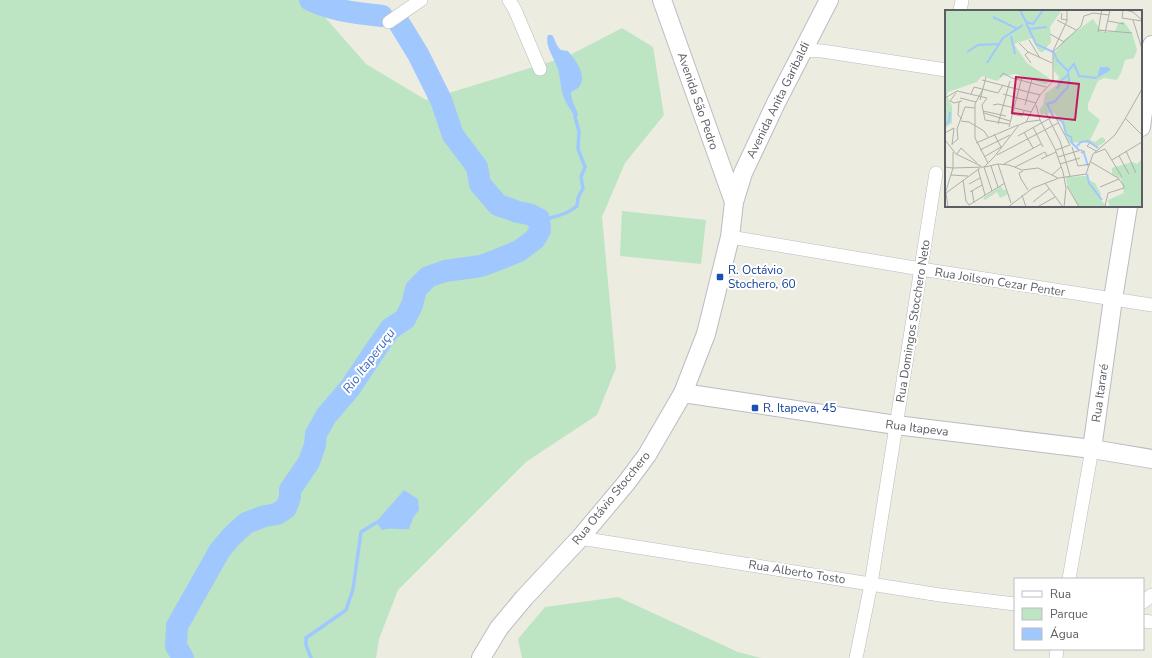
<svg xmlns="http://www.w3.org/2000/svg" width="1152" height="658" font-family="'Nunito Sans',sans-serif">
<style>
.green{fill:#bde5c3}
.water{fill:#a0c8ff}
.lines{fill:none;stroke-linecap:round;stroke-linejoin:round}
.stream{stroke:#a0c8ff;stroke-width:3.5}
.river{stroke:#a0c8ff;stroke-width:22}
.street-casing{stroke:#b9bbc1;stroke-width:14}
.secondary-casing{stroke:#babcc3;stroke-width:20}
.street{stroke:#fff;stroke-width:13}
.secondary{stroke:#fff;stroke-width:18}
.transit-dot{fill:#1a4fb4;stroke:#fff;stroke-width:1.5}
.labels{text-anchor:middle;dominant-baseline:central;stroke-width:4;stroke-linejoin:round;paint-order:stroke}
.street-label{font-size:12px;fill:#5a5d63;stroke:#fff}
.transit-label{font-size:12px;fill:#164399;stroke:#fff;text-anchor:start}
.water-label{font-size:13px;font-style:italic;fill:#416ec4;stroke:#fff}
.inset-river{fill:none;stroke:#a0c8ff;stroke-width:2}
.inset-road{fill:none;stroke:#aeafab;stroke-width:1}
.view{fill:#c2185b;fill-opacity:0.15;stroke:#c2185b;stroke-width:2}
.inset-edge{fill:none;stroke:#5a5d63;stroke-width:2}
</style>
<rect width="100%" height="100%" fill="#edece1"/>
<path class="green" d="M0,0H310L366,64L426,100L566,57L622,28L653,47L664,115L625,163L602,217L616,368L597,415L526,462L398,590L379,639L376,658H0Z
M622,211L706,220L701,264L620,256Z
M618,597L738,652L761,658H522L518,639L545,607Z"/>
<path class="water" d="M548,35H552C556,41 555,44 561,50L568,51C575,60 588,75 579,87C577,89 573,91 571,92C571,100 575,106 578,114L576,120C573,112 567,106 564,98C560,88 561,77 557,67C554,58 544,44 548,35Z
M404,490L418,499L419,510L413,518L409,529C399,530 391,527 382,530L376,522Z"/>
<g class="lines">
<path class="stream" d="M539,224C546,217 554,218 563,214C568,213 573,209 577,206L578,198L583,188L581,177L585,167L578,149L579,131L575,117
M311,658L306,645V638L346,610L353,589L361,532L379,521"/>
<path class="river" d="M310,0C332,11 358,13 382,16
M183,658L176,646L177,626L220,550L231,537L246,523L265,516L277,514L286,508L290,497V490L309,462L315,445L316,434L326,416L350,388L376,349L390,329L405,319L412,305L416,289L428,277L445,271L481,266L497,260L519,251L535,239L540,230L539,219L529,214L518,212L498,205L480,184L477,167L453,135L441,100L418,54L399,23"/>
<g class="street-casing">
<path id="street" d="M509,0L515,10L540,69
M960,11L962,0
M389,22L421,0
M803,50L822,51L946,70
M730,237L921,269L1152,305
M580,538L940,595L1015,604
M1069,579L1092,449
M1143,602L1152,595
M1143,621L1152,622
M856,658L871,584L936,173
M1056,658L1057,649"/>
</g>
<g class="secondary-casing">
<path id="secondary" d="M662,0L734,202
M1141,127L1152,45
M683,393L896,425L1092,449L1152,459
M1092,449L1113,299L1128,206
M481,658L499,628L524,598L580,538L627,482L647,455L683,393L706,334L730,237L734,202L743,173L776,103L829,0"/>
</g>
<use href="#street" class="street"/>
<use href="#secondary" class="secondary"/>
</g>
<g class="transit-dot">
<rect x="716" y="273" width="8" height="8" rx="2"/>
<rect x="751" y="404" width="8" height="8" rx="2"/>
</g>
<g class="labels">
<g class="street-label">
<text transform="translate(778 100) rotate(-64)">Avenida Anita Garibaldi</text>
<text transform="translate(698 101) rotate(71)">Avenida São Pedro</text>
<text transform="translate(1000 282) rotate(9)">Rua Joilson Cezar Penter</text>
<text transform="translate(913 321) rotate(-81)">Rua Domingos Stocchero Neto</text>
<text transform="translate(1100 393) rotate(-82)">Rua Itararé</text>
<text transform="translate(917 428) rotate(7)">Rua Itapeva</text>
<text transform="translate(611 498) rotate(-51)">Rua Otávio Stocchero</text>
<text transform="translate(797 572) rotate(9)">Rua Alberto Tosto</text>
</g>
<g class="transit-label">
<text x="728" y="270">R. Octávio<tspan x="728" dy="14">Stochero, 60</tspan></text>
<text x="763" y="408">R. Itapeva, 45</text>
</g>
<g class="water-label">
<text transform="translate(369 361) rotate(-53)">Rio Itaperuçu</text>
</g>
</g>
<g transform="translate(945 10)">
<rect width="197" height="197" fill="#edece1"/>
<path d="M0,0H117L105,17L106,32L98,42H95L91,37L88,28L69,34L82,53L104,68L105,72L100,74L70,64L58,66L52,71L37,66L32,72L3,82L2,86L7,96V113L0,118ZM148,9L155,19L159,17L155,19L159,22L170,21L173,14L178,11L187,23L192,40L189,48L180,50L176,63L172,70L159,68L153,71L143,94V100L155,110L145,130L150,132L157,127L160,129V132L152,137L140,132L123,133L119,117L110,104L107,102L96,105L94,100L98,95L100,84L112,75L114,67L109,61L108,45L120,29ZM197,149V197H165L163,190L179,183L176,169L167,164V158L187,152L192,154ZM142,164L144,170L150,173L156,184L155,189L162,197H134L122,175L121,167L141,166ZM56,176L58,180L61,179L62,185L55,188L52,182L40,190L38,188Z" fill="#bde5c3"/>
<path d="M155,57H163L166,60L152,68Z" fill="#a0c8ff"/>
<path class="inset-river" d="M75,0L81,12M48,7L73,19M81,12L88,14L98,0M81,13L91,34L108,42M82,15L85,19L102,17M66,26L70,44M22,42L33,35L54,34M42,53L58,28L78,15M123,61L129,54L134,66L152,68M112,79L117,70L123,65M108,106L102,94L109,92L123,77L124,70L123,61L112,50L109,42M109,107L118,112L121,124L126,127L127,133L134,140M0,115L4,111L5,102M132,136L136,132L143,131L153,138M136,142L139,143L143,156M142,164L144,173L157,190"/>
<path class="inset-road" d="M178,0L177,8L197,11M180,0L188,2L197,10M117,3L116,9L122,10M112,10L131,20M188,10L197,39M163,11L179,14M153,20L187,23M153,22L156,4L164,5M160,23L165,0M105,24L119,32M84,30L95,48M74,33L83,42M108,41L122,11V0M86,53L80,45L83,42L107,53M55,67L58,63L67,68L101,77M37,70L95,85M38,79L30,94V128L43,153M11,83L5,91L9,93L17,91M26,84L29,77L53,83L58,75M58,84L91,93M0,88L12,81L42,88L37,95L40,110L64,114M15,88L31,92M35,90L41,67M14,92L13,105L17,109M48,95L53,94L86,102M80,95L87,69M91,95L95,110L110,139L118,162L121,178L119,197M38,101L61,106M39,103L65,111M101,103L115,131L125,166M67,104L77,106L79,101M111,108L125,135L111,140M180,109L197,79M181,109L197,125M16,111L24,112L39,121L43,127M81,112L95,110M53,114L65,71M64,117L77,67M88,117L98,137M79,122L88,138M0,123L9,118L7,135M73,126L109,106M0,130L11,144L36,156M31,133L73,115M145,133L142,136L151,141M7,134L13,129L12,119L20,97L30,98M127,137L133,156L145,154M35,140L65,125M181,141L191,163M150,143L160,139L177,167M12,144L16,138L32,153M52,145L113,113M174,146L184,164M39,147L56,137L49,124M113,147L136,140L140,142M96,149L111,142M167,150L197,132M146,152L173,168L179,176V178L163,183L160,196M53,154L66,193M59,154L96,134M115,154L135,148M46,156L53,177M0,157L8,158V142M39,157L47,181M40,157L53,154L64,155L77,160L93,158L113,168M70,157L100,142L102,146M33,159L40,185M78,161L74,163L76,169L83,180M6,165L23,166M107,165L116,157M18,170L21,191L24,195M100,173L118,197M24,174L35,168M122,176L134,197M155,177L174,169M27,180L29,193M25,182L37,175M0,184L8,158L39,157L49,147L74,115L81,112L95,85L108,71V42L136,16L139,6L148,3L156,4L157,0M77,185L81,197M88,192L104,179M24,195L60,173M94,196L110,187M3,197L1,183L35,158M63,197L88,178L114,168L141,164L148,144L170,125L180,109"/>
<path class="view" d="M71,67L134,74L130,110L67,103Z"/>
<rect width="197" height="197" class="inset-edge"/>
</g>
<rect x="1014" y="578" width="130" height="72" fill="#ffffff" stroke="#bdbec1"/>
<rect x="1022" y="591" width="20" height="6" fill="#ffffff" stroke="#bdbec1"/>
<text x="1050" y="598" font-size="12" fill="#5a5d63">Rua</text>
<rect x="1022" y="608" width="20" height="12" fill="#bde5c3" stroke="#bdbec1"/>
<text x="1050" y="618" font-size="12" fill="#5a5d63">Parque</text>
<rect x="1022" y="628" width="20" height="12" fill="#a0c8ff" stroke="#bdbec1"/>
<text x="1050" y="638" font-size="12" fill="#5a5d63">Água</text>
</svg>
